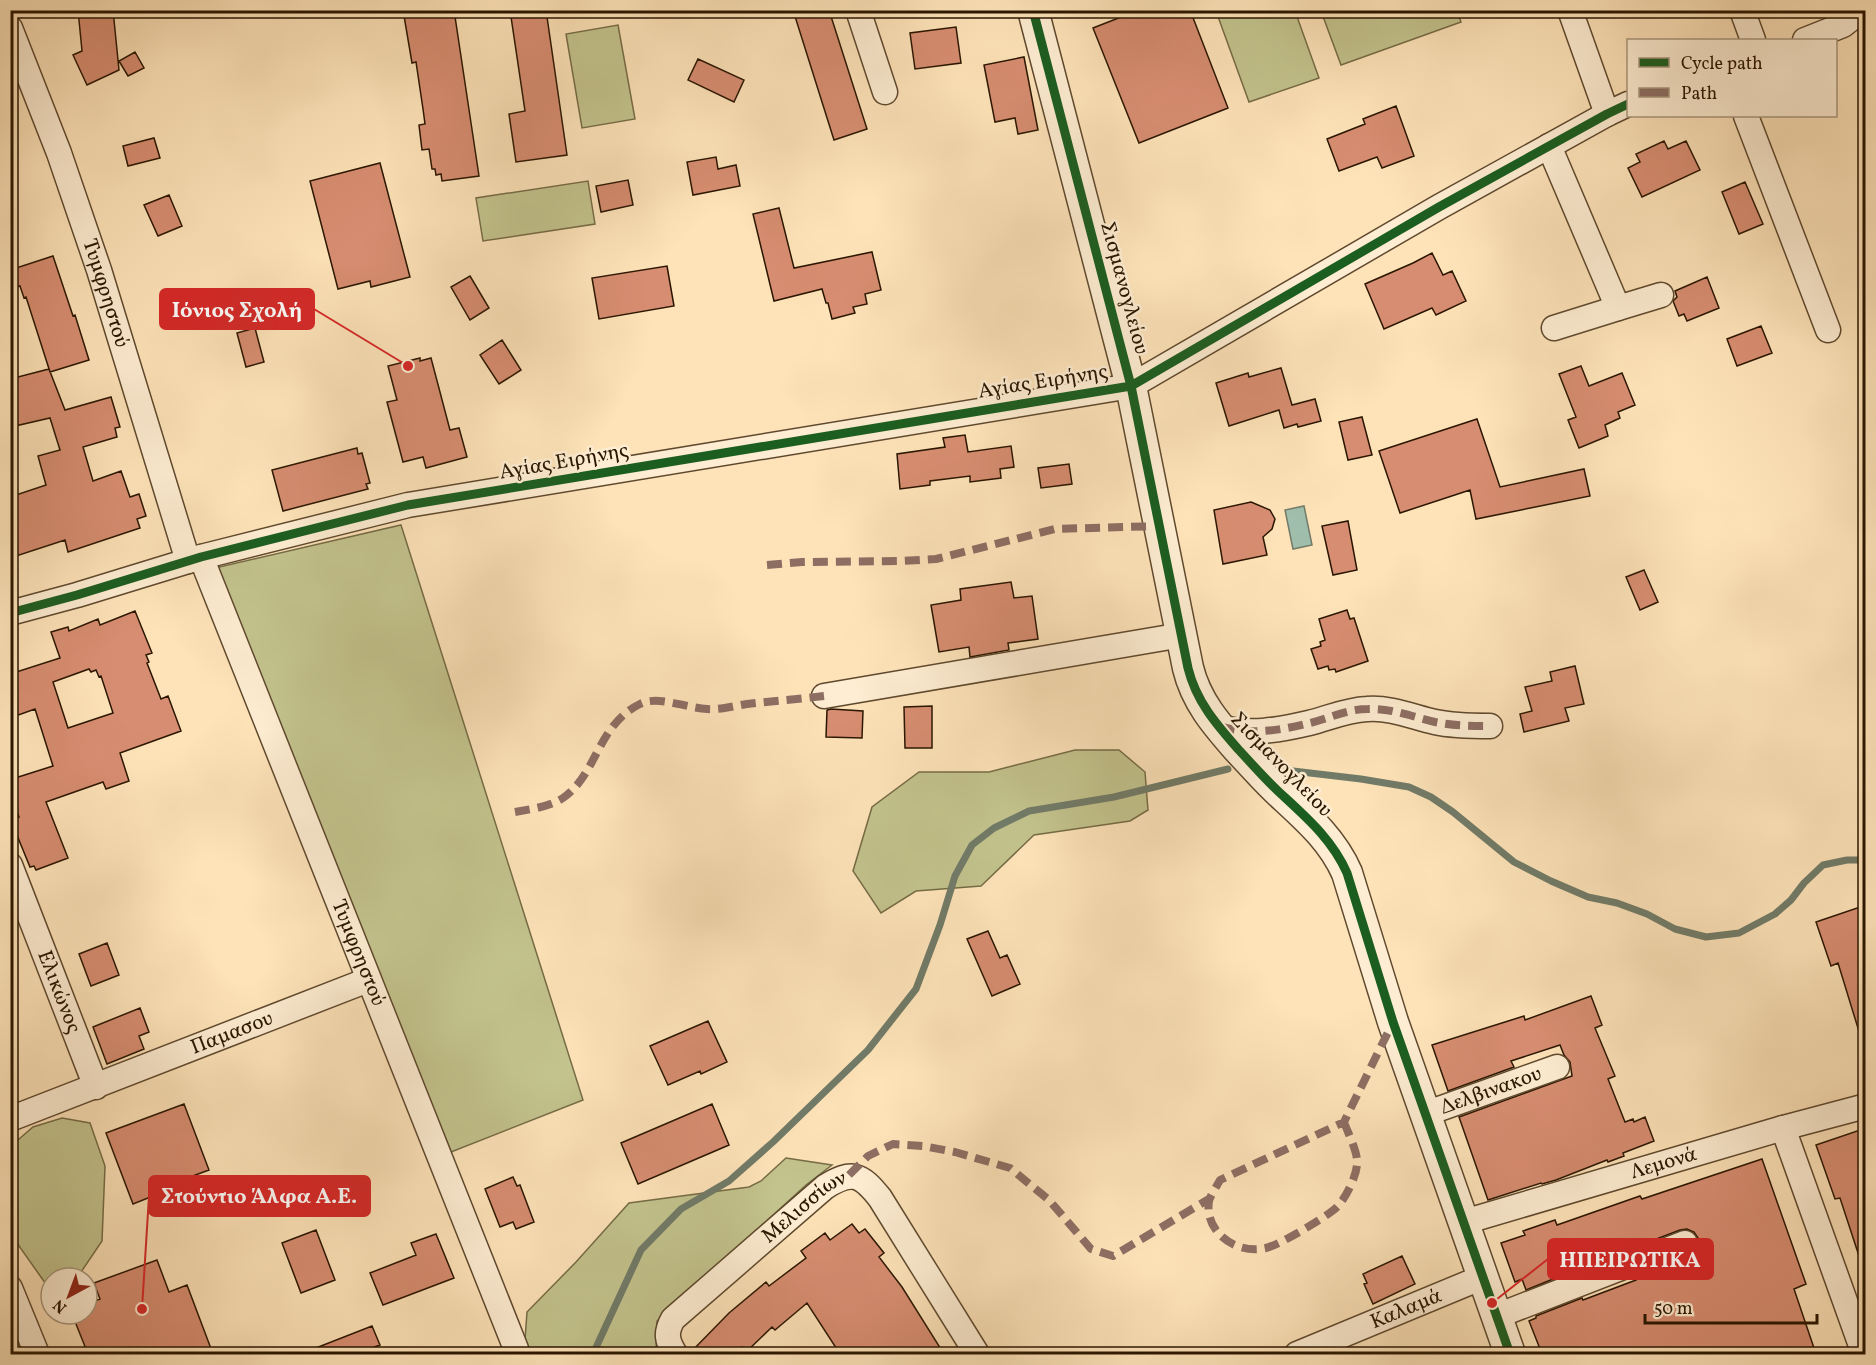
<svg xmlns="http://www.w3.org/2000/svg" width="1876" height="1365" font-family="Vollkorn,serif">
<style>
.green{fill:#c3c38d;stroke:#766c46;stroke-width:1.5}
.water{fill:#a0bead;stroke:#717b68;stroke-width:1.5}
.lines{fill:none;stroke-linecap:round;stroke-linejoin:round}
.stream{stroke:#717b68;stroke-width:7}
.building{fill:#d78d71;stroke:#2a1600;stroke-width:1.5;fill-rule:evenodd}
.minor-casing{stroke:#5f492e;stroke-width:27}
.tertiary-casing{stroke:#5f492e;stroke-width:33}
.minor{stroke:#feedd2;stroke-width:24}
.tertiary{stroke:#feedd2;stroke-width:30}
.quiet{stroke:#8d6e63;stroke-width:8;stroke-dasharray:15 8;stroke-linecap:butt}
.cycleway-casing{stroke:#feedd2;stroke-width:13}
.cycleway{stroke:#1b5e20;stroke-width:9}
.labels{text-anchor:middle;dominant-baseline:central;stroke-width:5;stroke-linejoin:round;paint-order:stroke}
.street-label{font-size:21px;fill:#2a1600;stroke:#feedd2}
.leader{fill:none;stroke:#d62828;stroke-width:2}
.callout-dot{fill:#d62828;stroke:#feedd2;stroke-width:2}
.callout{fill:#d62828;stroke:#d62828;stroke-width:2}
.callout-label{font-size:22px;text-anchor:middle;font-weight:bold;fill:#fff}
</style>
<rect width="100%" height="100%" fill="#fee3b9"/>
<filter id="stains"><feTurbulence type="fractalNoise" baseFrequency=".00333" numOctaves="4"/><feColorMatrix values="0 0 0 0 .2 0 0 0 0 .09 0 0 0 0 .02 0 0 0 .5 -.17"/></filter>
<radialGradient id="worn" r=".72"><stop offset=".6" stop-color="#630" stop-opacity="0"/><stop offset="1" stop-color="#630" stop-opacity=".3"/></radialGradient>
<path class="green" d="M1216,11H1295L1319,78L1249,102Z
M1321,11H1457L1461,22L1341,65Z
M618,25L635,119L582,128L566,34Z
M588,181L595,224L483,241L476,198Z
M401,525L583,1100L451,1152L215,568Z
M1075,750H1119L1145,772L1148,810L1130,821L1034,835L981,886L916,891L881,913L853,871L872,807L919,772H989Z
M62,1118L90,1123L105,1166L102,1241L77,1278H51V1286L48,1287L19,1246L11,1226V1146L33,1127Z
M786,1158L832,1165L806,1185L657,1321L656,1354H524L527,1312L576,1262L629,1203L749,1187L761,1181Z"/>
<path class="water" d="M1304,506L1312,545L1293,549L1285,510Z"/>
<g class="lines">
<path class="stream" d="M1276,769L1361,779L1409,787L1431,797L1453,812L1514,862L1551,881L1588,897L1617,903L1647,914L1675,929L1706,937L1739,933L1775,914L1791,900L1804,883L1823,865L1847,860H1866
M593,1354L641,1250L681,1209L729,1181L773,1142L868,1050L916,989L940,925L955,876L972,845L994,828L1029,811L1114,797L1228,769"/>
</g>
<path class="building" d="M78,10H113L119,70L87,85L73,55L82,51Z
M403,10H454L479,176L442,181L441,174L436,175L435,169H432L429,149L422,150L419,125L425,124L423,109L416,62L412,63Z
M510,10H546L567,155L516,162L509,114L525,111Z
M793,10H829L867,129L834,140Z
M1139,10H1190L1228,108L1139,143L1093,28Z
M956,27L961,63L915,69L910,33Z
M135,52L144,68L128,76L119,61Z
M1024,57L1038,130L1018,134L1015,118L995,122L984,65Z
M698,59L744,80L734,102L688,80Z
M1396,106L1414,156L1382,168L1377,157L1339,171L1327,139L1365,124L1363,119Z
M154,138L160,158L128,166L123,146Z
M1664,141L1668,149L1686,141L1700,170L1642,197L1628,168L1640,162L1636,154Z
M716,157L718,169L736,165L740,186L693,195L687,162Z
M380,163L410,277L371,287L370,281L338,289L310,181Z
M628,180L633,205L601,212L596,186Z
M1745,182L1763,224L1739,234L1722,192Z
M169,195L182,226L158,236L144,205Z
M779,208L794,268L872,252L881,290L865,294L867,304L853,307L855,313L832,319L828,303H826L822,289L774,301L753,214Z
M1432,253L1443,275L1452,271L1466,301L1436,315L1432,308L1384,329L1365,284L1413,263Z
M53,256L73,316L75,315L89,360L50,372L26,297L24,298L20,286L10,289V270Z
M667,266L674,306L599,319L592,278Z
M470,276L489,308L470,320L451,287Z
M1707,277L1719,308L1687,321L1684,314L1679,316L1673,301L1677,297L1675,291Z
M1761,326L1772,353L1737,366L1727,339Z
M255,328L264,362L246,367L237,333Z
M502,340L521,370L499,384L480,355Z
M420,358V361L431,358L450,430L459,428L467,457L426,468L423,457L403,462L387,402L397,400L388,366Z
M1581,366L1589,386L1622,373L1635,405L1618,412L1620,418L1605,425L1608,436L1579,448L1568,420L1576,417L1559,374Z
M1281,368L1292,405L1315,399L1321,421L1298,427L1297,424L1284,428L1279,410L1229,426L1216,383L1248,373L1249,377Z
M49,369L65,410L111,397L120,427L115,428L117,437L83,447L93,481L121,471L130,497L139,494L146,516L137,519L140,528L68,552L65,540L10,558V497L46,485L38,456L60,450L50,418L15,426L10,409V379Z
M1362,417L1372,455L1348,460L1339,422Z
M1477,419L1500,487L1584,469L1590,496L1476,519L1470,490L1400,513L1379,451Z
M965,435L968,452L1011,446L1014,467L1000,469L1001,478L970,482V476L930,481V485L900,489L897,454L945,447L943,438Z
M357,448L358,454L362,453L370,483L366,484L368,489L283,511L272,470Z
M1069,464L1072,484L1041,488L1038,468Z
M1251,502L1270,510L1275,519L1272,529L1263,537L1267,555L1223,564L1214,510Z
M1348,521L1357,570L1333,575L1322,526Z
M1644,570L1658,602L1640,610L1626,577Z
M1011,582L1014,598L1032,596L1038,639L1008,643L1009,650L970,657L969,647L939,652L931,605L961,600L960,589Z
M1347,610L1350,619L1354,618L1368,661L1336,672L1335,669L1329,670L1328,666L1318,669L1311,649L1321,646L1320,642L1325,640L1319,619Z
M135,611L152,653L146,655L149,662L147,663L161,699L168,696L181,731L120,753L129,781L106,789L103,782L46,802L68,858L36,870L34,866L30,867L12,823L17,821L16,818L19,817L11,795L17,793L12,779L53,766L35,709L10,718V674L60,658L51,632L68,627L69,631L98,619L100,625ZM89,669L91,672L96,670L99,677L101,676L113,713L68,728L53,682Z
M1575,666L1584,704L1565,708L1569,721L1524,732L1520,714L1532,711L1525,687L1552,681L1550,672Z
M932,706V748H905L904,707Z
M831,709L863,711L862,738L826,737L827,710Z
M1866,905V1037L1861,1038L1838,963L1831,966L1816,922Z
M988,931L1000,958L1007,955L1020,984L992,996L967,939Z
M107,943L119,975L91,986L79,954Z
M1591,996L1602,1025L1595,1028L1615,1076L1608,1079L1625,1122L1633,1119L1634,1122L1645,1117L1654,1141L1623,1153L1624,1156L1608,1162L1607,1160L1556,1180L1542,1184L1541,1183L1488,1200L1459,1117L1572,1076L1570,1062L1564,1055L1560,1045L1511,1061L1514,1067L1448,1091L1432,1045L1524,1016L1525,1020Z
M140,1008L149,1032L139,1036L144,1049L107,1064L93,1027Z
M708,1021L727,1062L701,1074L700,1071L668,1085L650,1046Z
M184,1104L209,1170L157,1189L158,1194L133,1204L106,1133Z
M712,1104L729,1145L638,1184L621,1143Z
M1866,1128V1264L1862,1265L1840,1198L1835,1199L1816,1145Z
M1762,1159L1806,1284L1794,1289L1816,1354H1542L1529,1321L1536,1318V1316L1582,1298L1583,1300L1636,1280L1635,1278L1690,1256L1696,1251L1699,1245L1698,1238L1694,1232L1687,1229L1680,1230L1625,1251L1623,1244L1570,1264L1573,1271L1526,1290L1522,1279L1515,1282L1501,1243L1525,1235L1523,1231L1555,1220L1557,1225L1640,1196L1642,1199Z
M513,1177L517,1186L520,1185L534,1222L516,1229L513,1222L500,1227L485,1189Z
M852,1224L859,1233L865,1229L884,1253L879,1257L902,1287L944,1354H840L807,1303L775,1330L772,1327L747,1351L742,1347L735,1354H689L729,1313L766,1282L769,1286L806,1258L801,1251L825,1233L830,1240Z
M316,1230L335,1280L301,1293L282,1243Z
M436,1234L454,1278L383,1305L370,1273L416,1255L411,1243Z
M1402,1256L1415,1284L1373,1304L1364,1284L1367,1283L1363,1274Z
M157,1260L169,1292L187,1285L213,1354H88L72,1314H87V1304L100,1299L94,1283Z
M372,1326L380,1345L355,1354H303V1353Z"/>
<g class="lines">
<g class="minor-casing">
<g id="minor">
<path d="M858,10L885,92"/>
<path d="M1570,10L1607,114"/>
<path d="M1742,10L1753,40"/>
<path id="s1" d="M10,28L59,153L99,270L188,561"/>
<path d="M1805,40L1843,25L1862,10"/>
<path d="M1746,116L1828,330"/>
<path d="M1549,146L1618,308L1661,295"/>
<path d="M1554,328L1618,308"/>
<path id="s2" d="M201,557L516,1349"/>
<path d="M10,613L77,595L201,557L408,505L1131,386L1439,207L1607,114L1628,104"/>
<path d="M824,696L1182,635"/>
<path d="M1217,726C1247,736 1279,730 1309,723C1329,718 1346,710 1367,709C1390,707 1413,717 1435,722C1453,726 1472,726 1490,726"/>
<path id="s3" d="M10,865L96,1087"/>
<path id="s4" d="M1425,1114L1557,1067"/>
<path id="s5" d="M10,1119L368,980"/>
<path d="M1783,1128L1864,1354"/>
<path id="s6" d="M1464,1222L1783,1128L1866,1106"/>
<path d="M10,1288L37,1354"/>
<path d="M1497,1316L1685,1243"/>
<path id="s7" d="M675,1354C667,1341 665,1333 673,1319L825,1187C852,1170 861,1174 880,1198L977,1354"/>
<path id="s8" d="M1297,1354L1483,1277"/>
</g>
</g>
<g class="tertiary-casing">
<path id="tertiary" d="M1033,10L1131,386L1188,668C1196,701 1216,724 1238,749C1252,764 1265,779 1279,792C1306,817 1332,839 1347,873L1393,1022L1510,1354"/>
</g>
<use href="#minor" class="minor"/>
<use href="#tertiary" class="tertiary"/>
<path class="quiet" d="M767,565L802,562L901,561L936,559L1055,529L1160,526
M1220,726C1248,736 1282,730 1310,723C1330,718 1347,709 1368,709C1391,708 1413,717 1435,722C1454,726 1472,726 1490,726
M515,812C531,809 549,807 563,798C597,775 597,725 640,704C657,695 687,708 707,709C720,710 734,706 747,704C773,701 799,699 824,696
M1344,1122C1348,1133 1357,1151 1357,1161C1358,1174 1346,1198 1337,1207C1327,1217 1279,1245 1266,1248C1236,1255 1204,1232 1209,1201C1211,1194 1217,1186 1220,1180L1344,1122L1393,1022
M849,1175L868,1156L893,1144L923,1146L955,1152L1010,1168L1049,1200L1091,1249L1113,1256L1209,1199"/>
<g class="cycleway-casing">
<path id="cycleway" d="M1033,10L1131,386L1188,668C1196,701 1216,724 1238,749C1252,764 1265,779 1279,792C1306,817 1332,839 1347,873L1393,1022L1510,1354
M10,613L77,595L201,557L408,505L1131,386L1439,207L1607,114L1628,104"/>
</g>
<use href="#cycleway" class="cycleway"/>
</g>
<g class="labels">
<g class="street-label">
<text transform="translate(1124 288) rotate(75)">Σισμανογλείου</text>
<text stroke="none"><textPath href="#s1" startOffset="282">Τυμφρηστού</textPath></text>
<text transform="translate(1043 382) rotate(-9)">Αγίας Ειρήνης</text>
<text transform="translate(564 462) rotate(-10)">Αγίας Ειρήνης</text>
<text transform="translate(1281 765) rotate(46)">Σισμανογλείου</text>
<text stroke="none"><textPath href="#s2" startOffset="426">Τυμφρηστού</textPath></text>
<text stroke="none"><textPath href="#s3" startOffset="136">Ελικώνος</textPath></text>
<text stroke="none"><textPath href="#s5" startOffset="238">Παμασου</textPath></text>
<text stroke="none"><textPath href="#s4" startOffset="70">Δελβινακου</textPath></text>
<text stroke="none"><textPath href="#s6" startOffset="208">Λεμονά</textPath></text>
<text stroke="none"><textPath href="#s7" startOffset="210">Μελισσίων</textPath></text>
<text stroke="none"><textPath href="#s8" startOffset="118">Καλαμά</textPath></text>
</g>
</g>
<path class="leader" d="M408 366L314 309M142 1309L149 1196M1492 1303L1548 1259"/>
<g class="callout-dot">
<circle cx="408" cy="366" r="6"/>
<circle cx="142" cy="1309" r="6"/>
<circle cx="1492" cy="1303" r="6"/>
</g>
<g class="callout">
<rect x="160" y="289" width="154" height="40" rx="6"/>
<rect x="149" y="1176" width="221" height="40" rx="6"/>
<rect x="1548" y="1239" width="165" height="40" rx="6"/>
</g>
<g class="callout-label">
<text x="237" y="317">Ιόνιος Σχολή</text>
<text x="259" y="1203">Στούντιο Άλφα Α.Ε.</text>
<text x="1630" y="1267">ΗΠΕΙΡΩΤΙΚΑ</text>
</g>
<rect width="1876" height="1365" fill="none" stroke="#fee3b9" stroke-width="36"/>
<rect x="12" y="12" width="1852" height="1341" fill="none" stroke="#2a1600" stroke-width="3"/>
<rect x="18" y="18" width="1840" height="1329" fill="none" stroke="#2a1600" stroke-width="1.5"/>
<rect x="1627" y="39" width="210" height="78" fill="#feedd2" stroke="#a9977e" stroke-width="1.5"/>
<rect x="1639" y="58" width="30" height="9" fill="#1b5e20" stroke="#a9977e" stroke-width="1.5"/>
<text x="1681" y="69" font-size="18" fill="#2a1600">Cycle path</text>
<rect x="1639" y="88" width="30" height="9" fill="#8d6e63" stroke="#a9977e" stroke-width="1.5"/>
<text x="1681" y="99" font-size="18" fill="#2a1600">Path</text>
<g transform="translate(69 1296) rotate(221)"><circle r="28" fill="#feedd2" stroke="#a9977e" stroke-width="1.5"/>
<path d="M0-4.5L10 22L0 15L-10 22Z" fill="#8f2418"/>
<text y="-9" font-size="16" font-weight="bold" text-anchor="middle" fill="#2a1600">N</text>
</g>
<path d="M1645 1314v9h172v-9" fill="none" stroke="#2a1600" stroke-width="3"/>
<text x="1654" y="1314" font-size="18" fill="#2a1600" stroke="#feedd2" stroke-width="4.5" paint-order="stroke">50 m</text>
<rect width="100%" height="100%" filter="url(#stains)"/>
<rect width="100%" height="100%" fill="url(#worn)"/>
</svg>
